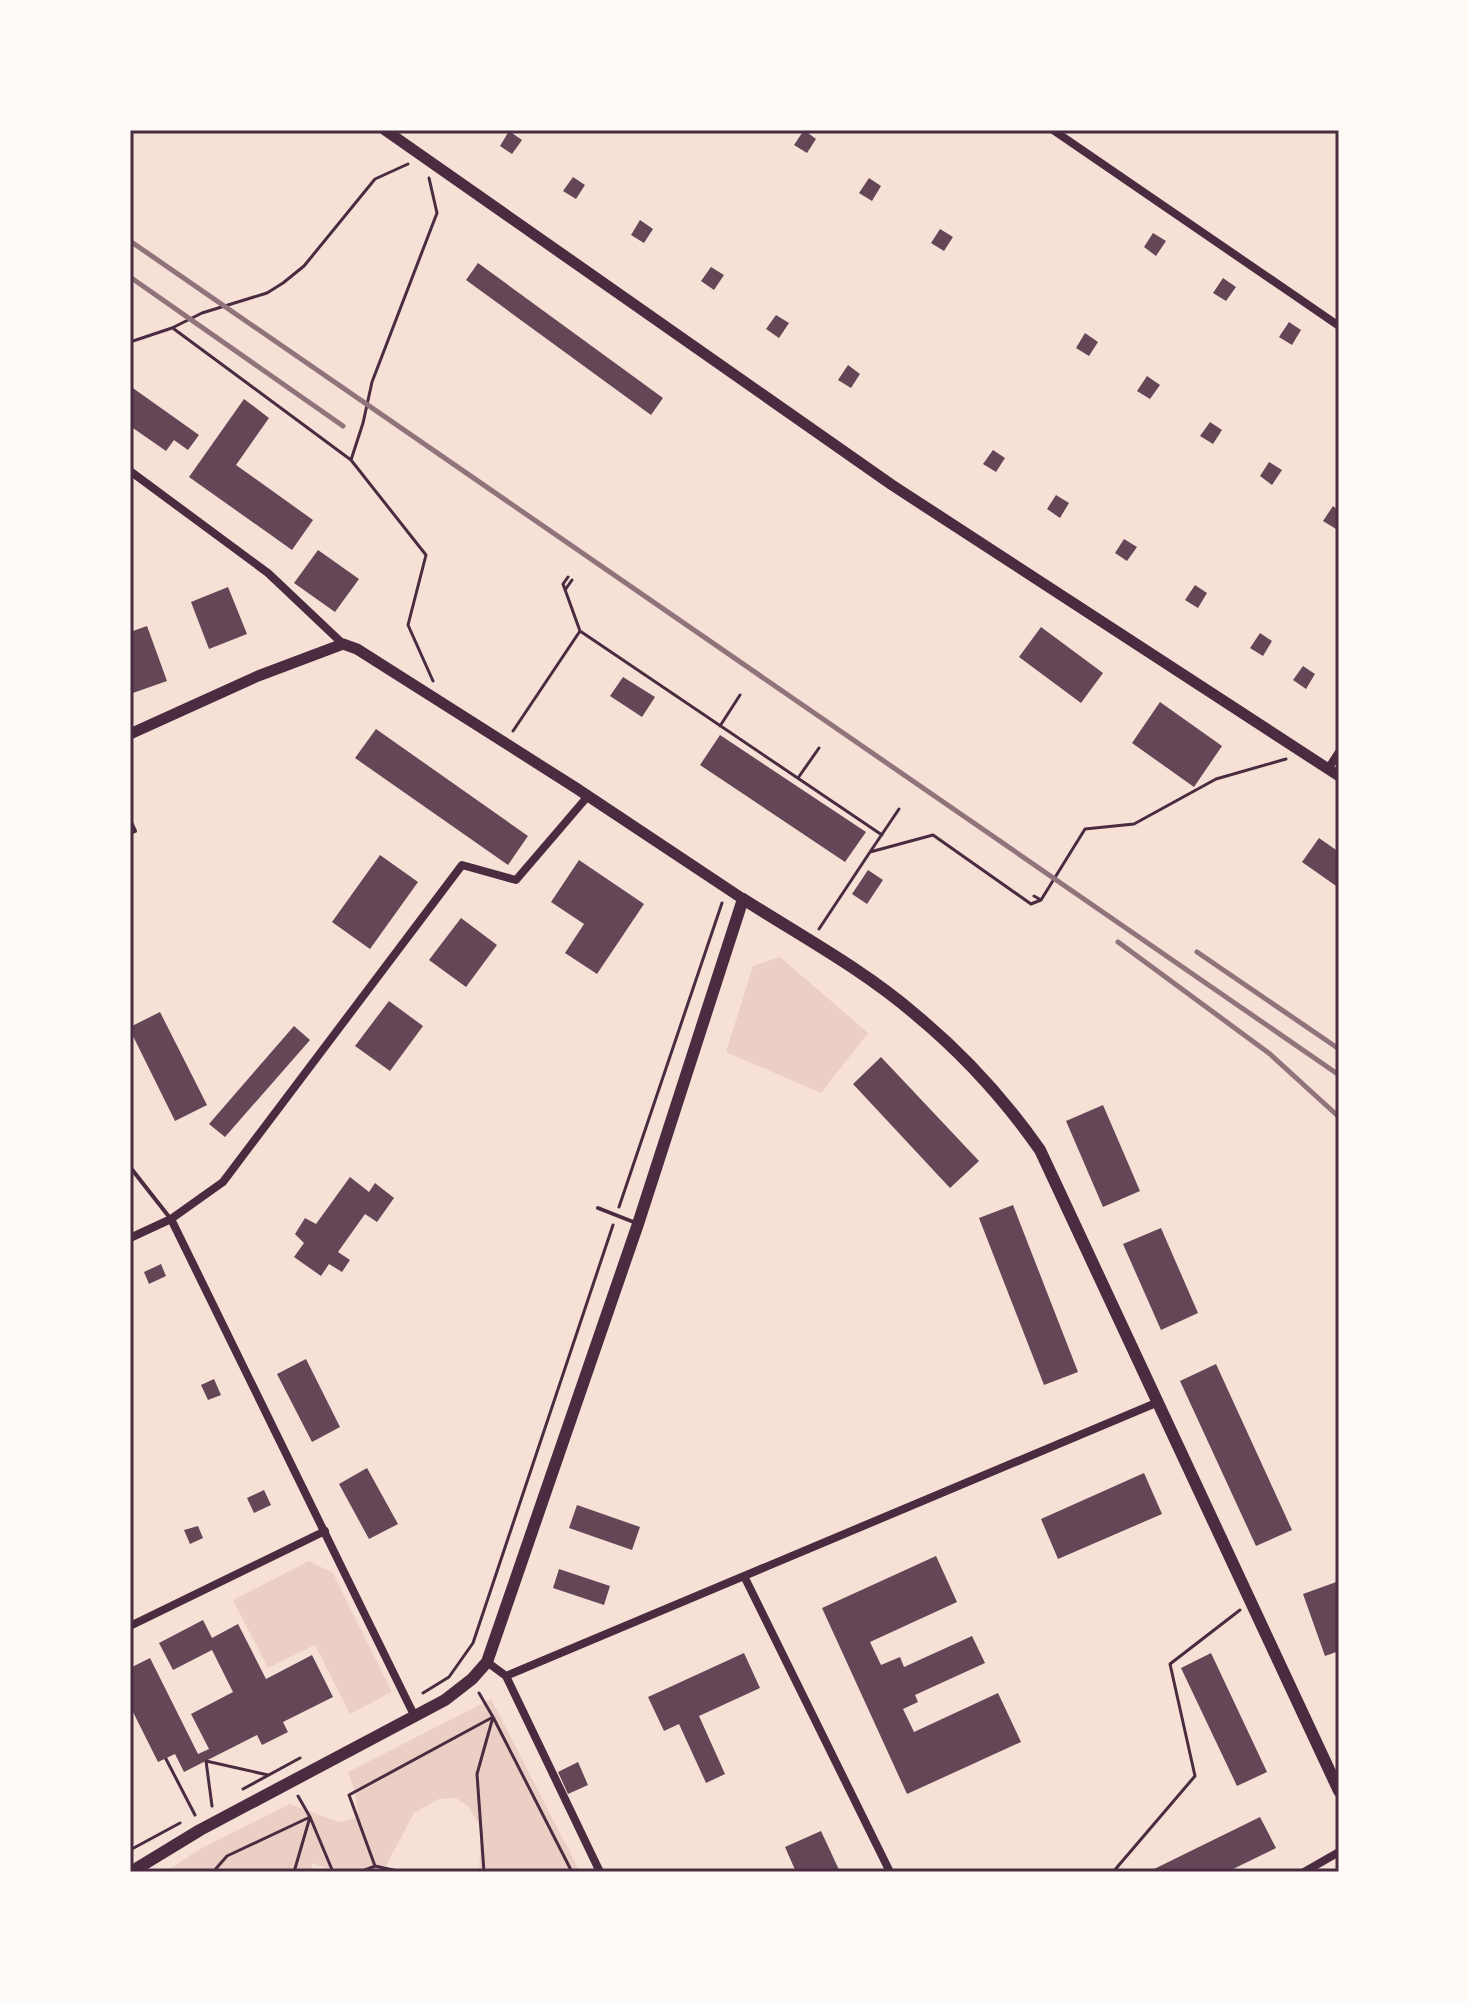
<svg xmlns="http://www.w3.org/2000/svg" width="1469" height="2002" font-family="Mulish,sans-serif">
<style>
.green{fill:#ebcfc5}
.building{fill:#644757}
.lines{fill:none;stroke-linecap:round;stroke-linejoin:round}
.path{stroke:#4a2c40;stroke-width:3}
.service{stroke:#4a2c40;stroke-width:4}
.minor{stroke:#4a2c40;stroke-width:8}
.tertiary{stroke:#4a2c40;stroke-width:11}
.secondary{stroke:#4a2c40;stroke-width:12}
.rail{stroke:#8f747c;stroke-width:5}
.neatline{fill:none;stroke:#4a2c40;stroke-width:3}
</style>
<rect width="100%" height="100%" fill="#f7e1d7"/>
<path class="green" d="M780,957L868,1033L821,1093L726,1052L753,966Z
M309,1561L333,1573L392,1692L350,1714L315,1645L268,1668L233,1600Z
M491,1699L580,1872H479L481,1828L468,1806L456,1798L439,1799L414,1813L386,1866C359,1874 338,1873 312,1863V1872H166L198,1850L290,1804L339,1822L358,1817L355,1792L348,1772Z"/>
<path class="building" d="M804,130L816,139L807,153L794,145Z
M509,131L522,140L512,154L500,146Z
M573,177L585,185L576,199L563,191Z
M869,178L881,186L872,201L859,193Z
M640,220L653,229L644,243L631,235Z
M940,229L953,237L944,251L931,243Z
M1153,233L1166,241L1156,256L1144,247Z
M478,263L663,398L651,415L466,280Z
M711,267L724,275L714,290L701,281Z
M1223,278L1236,287L1226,301L1213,293Z
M776,315L789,323L779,338L766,329Z
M1289,322L1301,330L1292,345L1279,337Z
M1085,333L1098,342L1089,356L1076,348Z
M848,365L860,374L851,388L838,380Z
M1147,376L1160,385L1150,399L1137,391Z
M130,386L199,435L188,450L174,440L166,451L130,426Z
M244,399L269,418L236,465L313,520L292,550L189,477Z
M1210,422L1222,430L1213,444L1200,436Z
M993,450L1005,458L996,472L983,464Z
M1269,462L1282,470L1272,485L1260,476Z
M1056,495L1069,503L1060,518L1047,509Z
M1333,506L1339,511V525L1336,529L1323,521Z
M1124,539L1137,547L1127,561L1115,553Z
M318,550L359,579L335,612L294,583Z
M1195,585L1207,593L1198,608L1185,600Z
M228,587L247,634L209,649L191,602Z
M147,626L167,681L130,694V632Z
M1041,627L1103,673L1081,703L1019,657Z
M1260,633L1272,641L1263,656L1250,648Z
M1303,666L1315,674L1306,689L1293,680Z
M623,677L655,697L642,717L610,696Z
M1160,702L1222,746L1194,787L1132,743Z
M376,729L528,836L508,865L355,758Z
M720,735L866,832L845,862L700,765Z
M1319,838L1339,852V888L1302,862Z
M380,855L418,882L370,949L332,922Z
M579,860L644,904L597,974L565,953L584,924L551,902Z
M868,870L883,880L867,904L852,894Z
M461,918L497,945L466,987L429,960Z
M389,1001L423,1026L390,1071L355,1046Z
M160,1012L207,1105L175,1121L130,1030V1027Z
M294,1026L310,1040L225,1137L209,1124Z
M881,1057L979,1161L950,1188L853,1084Z
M1103,1105L1140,1191L1103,1207L1066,1121Z
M350,1177L369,1192L375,1183L394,1198L377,1222L365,1214L338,1252L350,1260L342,1272L329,1264L321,1276L294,1257L304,1243L295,1234L305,1218L316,1224Z
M1013,1205L1078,1372L1044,1385L979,1218Z
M1161,1228L1198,1313L1161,1330L1123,1244Z
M161,1264L166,1276L149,1284L144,1272Z
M306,1359L340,1427L312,1442L277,1374Z
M1216,1364L1292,1530L1256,1546L1180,1381Z
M214,1379L221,1395L208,1400L201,1385Z
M367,1468L398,1524L369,1539L339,1484Z
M1144,1473L1162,1514L1058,1559L1041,1519Z
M264,1490L271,1505L254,1513L247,1498Z
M577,1505L640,1527L632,1550L569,1528Z
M198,1526L203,1538L190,1544L184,1530Z
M936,1556L957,1602L870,1642L881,1665L900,1657L904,1667L972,1636L985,1663L915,1695L918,1702L903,1709L914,1732L998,1693L1021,1742L907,1794L822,1608Z
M559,1569L610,1586L604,1605L553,1588Z
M1339,1581V1651L1325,1656L1303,1594Z
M203,1620L212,1638L238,1624L266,1679L312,1655L333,1697L283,1722L288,1732L262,1745L257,1735L184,1772L175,1754L158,1762L130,1706V1668L150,1658L198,1754L209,1749L191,1714L233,1692L212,1650L173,1670L159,1643Z
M744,1653L760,1688L699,1716L725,1774L706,1783L679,1724L664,1731L648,1697Z
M1211,1653L1267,1772L1237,1786L1181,1668Z
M578,1762L588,1785L568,1794L558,1772Z
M1260,1817L1276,1848L1227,1872H1148Z
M821,1831L840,1872H796L785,1847Z"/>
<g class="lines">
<path class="path" d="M429,178L437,213L372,382L363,423L351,460L426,555L408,625L433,681
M174,329L351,460
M130,342L172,328L202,313L267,293L283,283L304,266L375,179L408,164
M568,577L563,584L580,631
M565,590L572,580
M720,726L740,695
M513,731L580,631L882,835
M798,778L819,748
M870,852L899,809
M1034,896L1041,900
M1041,900L1085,829L1134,824L1216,779L1286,759
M819,929L870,852L933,835L1031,904L1041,900
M619,1207L722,903
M423,1693L449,1677L473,1643L613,1225
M479,1693L493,1717L477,1774L484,1872
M166,1759L195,1815
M243,1789L300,1758
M298,1796L310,1817L333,1872
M212,1806L206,1761L268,1775
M130,1850L180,1823
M375,1866L349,1795L493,1717L572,1872
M213,1872L227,1856L310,1817
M294,1872L310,1817
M360,1872L375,1866L402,1872
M1113,1872L1195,1776L1170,1664L1240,1610"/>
<path class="service" d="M130,820L135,831L130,833
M130,1167L170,1218
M598,1208L636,1223"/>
<path class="minor" d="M1053,130L1339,326
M130,471L268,573L343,644
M1328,769L1339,752
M171,1219L415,1717
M130,1238L171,1219L223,1182L462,865L516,880L588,796
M744,1576L890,1872
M130,1626L325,1531
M487,1662L506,1676L600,1872
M506,1676L1156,1403
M1304,1872L1339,1852"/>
<path class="tertiary" d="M385,130L892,485L1339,776
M130,734L258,676L343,644L357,649L576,788L743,899"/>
<path class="secondary" d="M131,1872L200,1830L445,1700L472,1679L487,1662L638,1224L743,899C801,936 864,970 916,1015C963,1054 1005,1100 1040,1150L1339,1791"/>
<path class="rail" d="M130,241L1339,1075
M130,277L343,426
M1118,942L1270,1054L1339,1117
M1197,952L1339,1049"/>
</g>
<rect width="1469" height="2002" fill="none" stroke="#fffaf5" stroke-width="264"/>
<rect x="132" y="132" width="1205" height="1738" class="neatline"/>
</svg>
